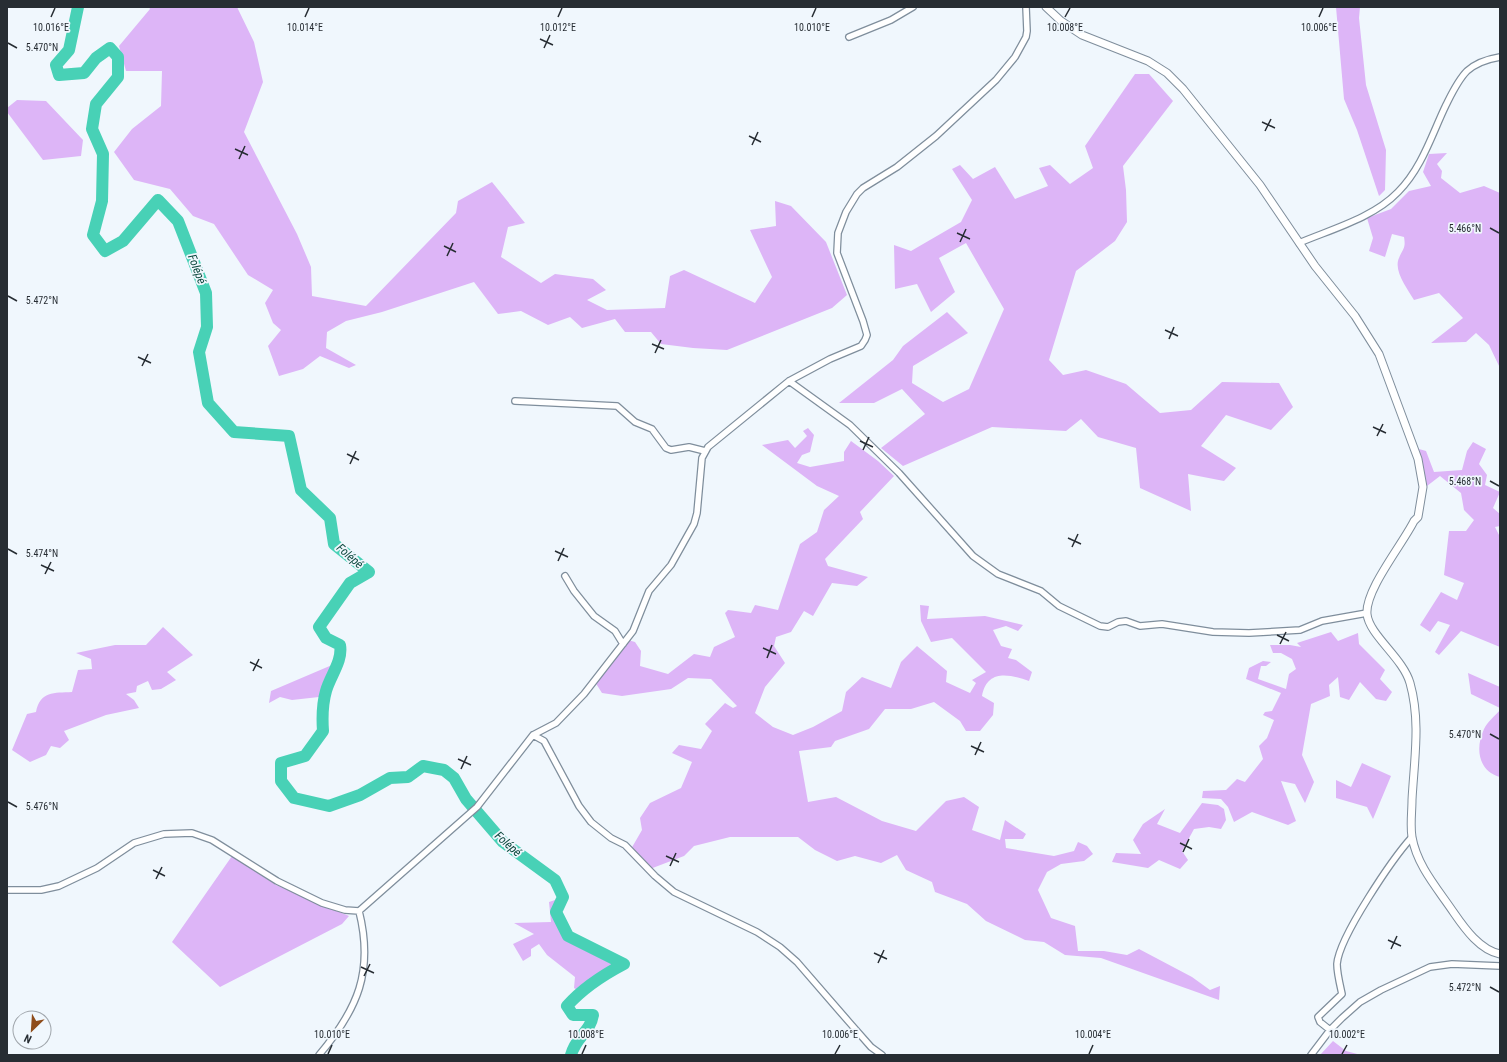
<svg xmlns="http://www.w3.org/2000/svg" width="1507" height="1062" font-family="'Roboto Condensed',sans-serif">
<style>
.forest{fill:#ddb5f7}
.lines{fill:none;stroke-linecap:round;stroke-linejoin:round}
.river{stroke:#48d1b6;stroke-width:12}
.minor-casing{stroke:#7f8e9c;stroke-width:8}
.tertiary-casing{stroke:#7f8e9c;stroke-width:9}
.minor{stroke:#fff;stroke-width:5.5}
.tertiary{stroke:#fff;stroke-width:7}
.ticks{fill:none;stroke:#272d33;stroke-width:1.5}
.labels{text-anchor:middle;dominant-baseline:central;stroke-width:3.5;stroke-linejoin:round;paint-order:stroke}
.water-label{font-size:12px;font-style:italic;fill:#0b473c;stroke:#f0f7fd}
.ticks-label{font-size:10px;text-anchor:middle;fill:#272d33;stroke:#f0f7fd;stroke-width:3.5;stroke-linejoin:round;paint-order:stroke}
</style>
<rect width="100%" height="100%" fill="#f0f7fd"/>
<path class="forest" d="M149,7H237L254,42L263,82L244,132L297,234L311,267L312,296L366,306L456,213L458,201L492,182L525,223L508,227L501,257L541,283L555,274L593,279L606,290L587,300L607,310L665,308L670,276L684,270L755,303L772,277L750,230L776,226L775,201L791,206L826,242L847,295L832,308L727,350L693,348L661,344L651,332H625L615,319L582,328L570,317L548,325L521,311L498,314L474,282L382,312L346,321L327,332L326,348L356,365L349,368L320,356L303,369L279,376L268,346L281,330L273,323L265,303L273,290L248,275L214,224L193,216L170,189L134,180L114,152L132,129L161,106L162,71H126L119,46L150,9Z
M1336,7H1360L1359,18L1366,85L1386,150L1385,190L1379,196L1357,130L1344,99Z
M1135,74H1149L1173,101L1123,166L1126,190L1127,222L1115,241L1076,271L1049,360L1063,375L1086,370L1126,384L1160,413L1191,410L1222,382L1279,383L1293,407L1271,430L1226,415L1201,446L1236,468L1224,481L1188,474L1191,511L1140,488L1136,448L1098,437L1081,419L1066,431L992,427L903,466L881,448L925,414L902,389L874,403H839L893,360L903,346L947,312L968,333L913,366L912,383L943,402L969,389L1004,309L966,243L939,258L955,292L931,312L917,284L895,289L894,245L911,251L961,222L972,200L952,169L960,165L973,179L995,167L1015,199L1048,186L1039,168L1050,165L1070,184L1093,168L1085,146Z
M17,100L46,101L83,140L81,156L43,160L7,112V108Z
M1447,153L1437,164L1442,171L1441,178L1460,193L1484,186L1500,193V368L1489,345L1476,333L1466,342L1431,343L1463,318L1439,293L1414,300C1408,289 1393,271 1399,258C1403,248 1406,249 1404,237L1392,234L1385,257L1369,251L1373,238L1367,218L1391,209L1409,191L1431,186L1423,172L1429,154Z
M808,428L814,435L810,452L802,455L797,463L810,467L844,461V452L851,441L878,461L894,476L860,512L863,519L825,559L828,566L868,577L857,586L832,583L813,616L804,611L791,632L776,637L774,646L785,663L765,687L755,713L773,727L793,735L813,727L842,711L846,692L862,677L891,688L901,662L917,646L947,671L946,682L970,693L976,683L972,680L986,672L952,638L931,642L921,621L920,605L929,606L927,619L985,616L1023,625L1018,631L1006,626L993,630L1001,646L1012,649L1008,658L1016,660L1032,672L1029,681C1009,674 987,669 982,696L994,703L993,715L980,731H966L960,721L934,702L911,709H885L869,729L835,741L831,747L799,751L808,802L836,797L882,821L916,831L946,801L964,797L979,807L972,830L1000,840L1005,820L1026,834L1023,839H1005L1006,848L1054,856L1074,851L1078,842L1087,846L1093,854L1084,861L1061,864L1047,872L1038,890L1051,918L1075,926L1078,951H1104L1127,955L1139,949L1192,977L1210,990L1220,986L1219,1000L1101,958L1065,955L1044,942L1025,940L986,921L967,904L935,892L932,882L906,870L897,855L881,863L855,856L837,861L815,850L798,837H730L694,846L684,856L650,869L631,849L642,830L640,818L650,803L681,788L692,762L672,753L679,745L701,749L712,731L705,724L725,703L733,708L737,706L711,679L688,678L671,689L622,696L602,693L595,682L607,667L621,638L635,642L641,651L640,666L668,674L694,654L710,657L714,647L735,637L725,613L728,610L751,613L755,605L778,610L800,544L817,532L824,510L839,496L817,486L762,445L788,440L795,448L807,436L803,431Z
M1473,442L1486,449L1479,464L1487,475L1485,485L1500,492L1493,508L1500,514V526L1495,527L1500,537V647L1461,631L1439,655L1435,652L1450,625L1438,621L1430,632L1420,625L1441,592L1457,600L1464,583L1444,575L1449,531H1466L1474,520L1464,510L1461,493L1440,476L1427,486L1419,449L1426,451L1434,472L1462,470L1467,451Z
M163,627L193,655L167,672L176,680L161,689L152,690L148,681L137,686L136,692L126,694L134,700L139,708L106,715L64,731L69,740L60,748L51,746L46,755L30,762L12,750L27,714L36,712C40,691 54,693 72,692L78,670L92,669L91,659L76,653L115,645H146Z
M1331,632L1338,641L1358,633L1359,644L1385,670L1380,679L1392,692L1386,701L1376,699L1360,682L1349,700L1340,697L1338,677L1329,685L1330,696L1311,704L1302,755L1314,782L1305,803L1295,784L1281,781L1296,821L1288,825L1252,812L1234,822L1228,807L1221,799L1202,798L1203,791L1226,790L1237,779L1245,782L1263,759L1259,746L1267,738L1274,720L1263,715L1265,712L1272,711L1281,693L1246,679L1249,668L1263,661L1271,662L1266,666H1261L1258,679L1286,689L1289,674L1296,669L1292,659L1281,653H1273L1270,645H1290L1301,647L1297,643Z
M332,665L324,680L319,697L292,700L280,697L269,703L271,691Z
M1468,673L1500,687V708L1471,694Z
M1500,710V777C1478,771 1475,748 1484,729C1487,722 1495,716 1500,710Z
M1362,763L1391,776L1373,819L1367,807L1336,798V780L1351,787Z
M1202,803L1218,805L1224,809L1226,820L1221,829L1209,827L1194,829L1182,851L1188,860L1180,869L1159,860L1148,868L1112,862L1116,853L1141,854L1133,840L1143,824L1165,809L1157,824L1180,833Z
M232,856L276,885L349,916L342,924L220,987L172,942Z
M558,899V921L564,938L601,956L615,957L617,963L613,970L597,978L582,993L574,988L575,977L547,955L539,944L531,949V956L523,961L513,944L534,934L514,923L551,922L549,902Z
M1333,1041L1346,1051L1361,1055H1320Z"/>
<g class="lines">
<path class="river" d="M78,7L69,50L56,65L59,75L84,73L96,58L110,48L118,57V77L96,104L92,129L103,154L102,201L93,235L105,251L123,241L158,200L178,221L206,293L207,327L199,352L208,403L234,432L289,436L301,490L330,518L334,544L369,572L350,583L319,627L326,638L340,645C343,661 330,676 326,691C322,705 322,717 323,731L305,756L281,763V781L294,798L329,806L360,795L390,778L408,777L423,766L444,770L454,778L466,799L503,842L555,880L563,897L556,912L568,936L624,964C603,975 582,989 567,1006L573,1015H593C590,1033 576,1036 571,1055"/>
<g class="minor-casing">
<path id="minor" d="M849,37L891,20L913,7
M1299,243C1332,229 1373,218 1398,192C1422,168 1432,134 1446,105C1452,93 1458,80 1467,71C1476,63 1488,59 1500,57
M789,381L850,425L899,473L973,556L998,574L1041,591L1059,606L1100,626L1108,627L1118,622L1126,621L1140,626L1162,624L1213,632L1249,633L1300,630L1322,621L1367,613
M515,401L617,406L635,422L652,429L666,448L671,450L689,447L705,451
M565,576L574,591L594,616L615,631L623,644
M533,735L544,741L579,806L591,822L611,838L625,845L655,876L674,892L757,932L780,947L797,962L849,1022L871,1047L882,1055
M7,890H41L59,886L97,868L134,843L164,834L192,833L212,840L277,881L322,903L345,910L359,911
M1330,1030L1320,1022L1318,1017L1342,994C1340,985 1337,973 1337,964C1339,937 1393,858 1412,837
M319,1055C358,1009 374,971 359,911L477,807L533,735L556,723L584,694L633,631L649,591L671,565L694,524L697,513L702,458L708,447L789,381L830,359L861,346L865,340L867,335L863,321L837,253L838,233L846,212L857,194L863,188L897,167L936,136L996,80L1015,57L1026,37L1027,31L1026,7
M1311,1055L1330,1030L1342,1018L1360,1002L1381,990L1430,967L1452,964L1500,966"/>
</g>
<g class="tertiary-casing">
<path id="tertiary" d="M1046,7L1061,21L1082,35L1148,61L1167,73L1183,89L1260,185L1315,266L1355,316L1379,354L1418,459L1423,487L1418,517L1414,521C1402,545 1365,590 1367,614C1369,635 1403,658 1410,683C1421,722 1414,761 1412,800C1412,812 1410,825 1412,837C1417,866 1438,889 1454,913C1465,929 1480,950 1500,954"/>
</g>
<use href="#minor" class="minor"/>
<use href="#tertiary" class="tertiary"/>
</g>
<path class="ticks" d="M51,17L55,8M305,17L309,8M558,17L562,8M812,17L816,8M1065,17L1070,8M1319,17L1323,8M540,39L553,45M8,43L17,48M544,48L550,35M1262,122L1275,128M1265,131L1271,119M749,136L761,142M752,145L758,132M235,149L248,155M239,159L245,146M1490,228L1499,233M957,233L970,239M960,242L966,229M444,246L456,252M447,256L453,243M8,296L17,301M1165,330L1178,336M1169,339L1174,327M652,344L664,349M655,353L661,340M138,357L151,363M142,366L148,354M1373,427L1386,433M1377,436L1383,424M860,441L873,447M863,450L869,437M347,454L359,460M350,464L356,451M1490,481L1499,486M1068,538L1081,544M1072,547L1078,534M8,549L17,554M555,551L568,557M558,561L564,548M41,565L54,571M45,574L51,562M1277,635L1289,641M1280,644L1286,632M763,648L776,654M767,658L772,645M250,662L262,668M253,671L259,659M1490,734L1499,739M971,746L984,752M975,755L981,742M458,759L471,765M461,769L467,756M8,802L17,807M1180,843L1192,849M1183,852L1189,839M666,856L679,862M670,866L676,853M153,870L165,876M156,879L162,867M1388,940L1401,946M1391,949L1397,936M874,953L887,959M878,963L884,950M361,967L374,973M364,976L370,964M1490,987L1499,992M328,1054L332,1045M582,1054L586,1045M835,1054L840,1045M1089,1054L1093,1045M1342,1054L1347,1045"/>
<g class="labels">
<g class="water-label">
<text transform="translate(197 269) rotate(69)">Folépé</text>
<text transform="translate(350 556) rotate(41)">Folépé</text>
<text transform="translate(508 844) rotate(42)">Folépé</text>
</g>
</g>
<g class="ticks-label">
<text x="51" y="31">10.016°E</text>
<text x="305" y="31">10.014°E</text>
<text x="558" y="31">10.012°E</text>
<text x="812" y="31">10.010°E</text>
<text x="1065" y="31">10.008°E</text>
<text x="1319" y="31">10.006°E</text>
<text x="42" y="51">5.470°N</text>
<text x="1465" y="232">5.466°N</text>
<text x="42" y="304">5.472°N</text>
<text x="1465" y="485">5.468°N</text>
<text x="42" y="557">5.474°N</text>
<text x="1465" y="738">5.470°N</text>
<text x="42" y="810">5.476°N</text>
<text x="1465" y="991">5.472°N</text>
<text x="332" y="1038">10.010°E</text>
<text x="586" y="1038">10.008°E</text>
<text x="840" y="1038">10.006°E</text>
<text x="1093" y="1038">10.004°E</text>
<text x="1347" y="1038">10.002°E</text>
</g>
<rect width="1507" height="1062" fill="none" stroke="#272d33" stroke-width="16"/>
<g transform="translate(32 1030) rotate(205)"><circle r="19" fill="#f0f7fd" stroke="#a0a6ac"/>
<path d="M0-3L7 15L0 10L-7 15Z" fill="#8e4c1b"/>
<text y="-6" font-size="11" font-weight="bold" text-anchor="middle" fill="#272d33">N</text>
</g>
</svg>
